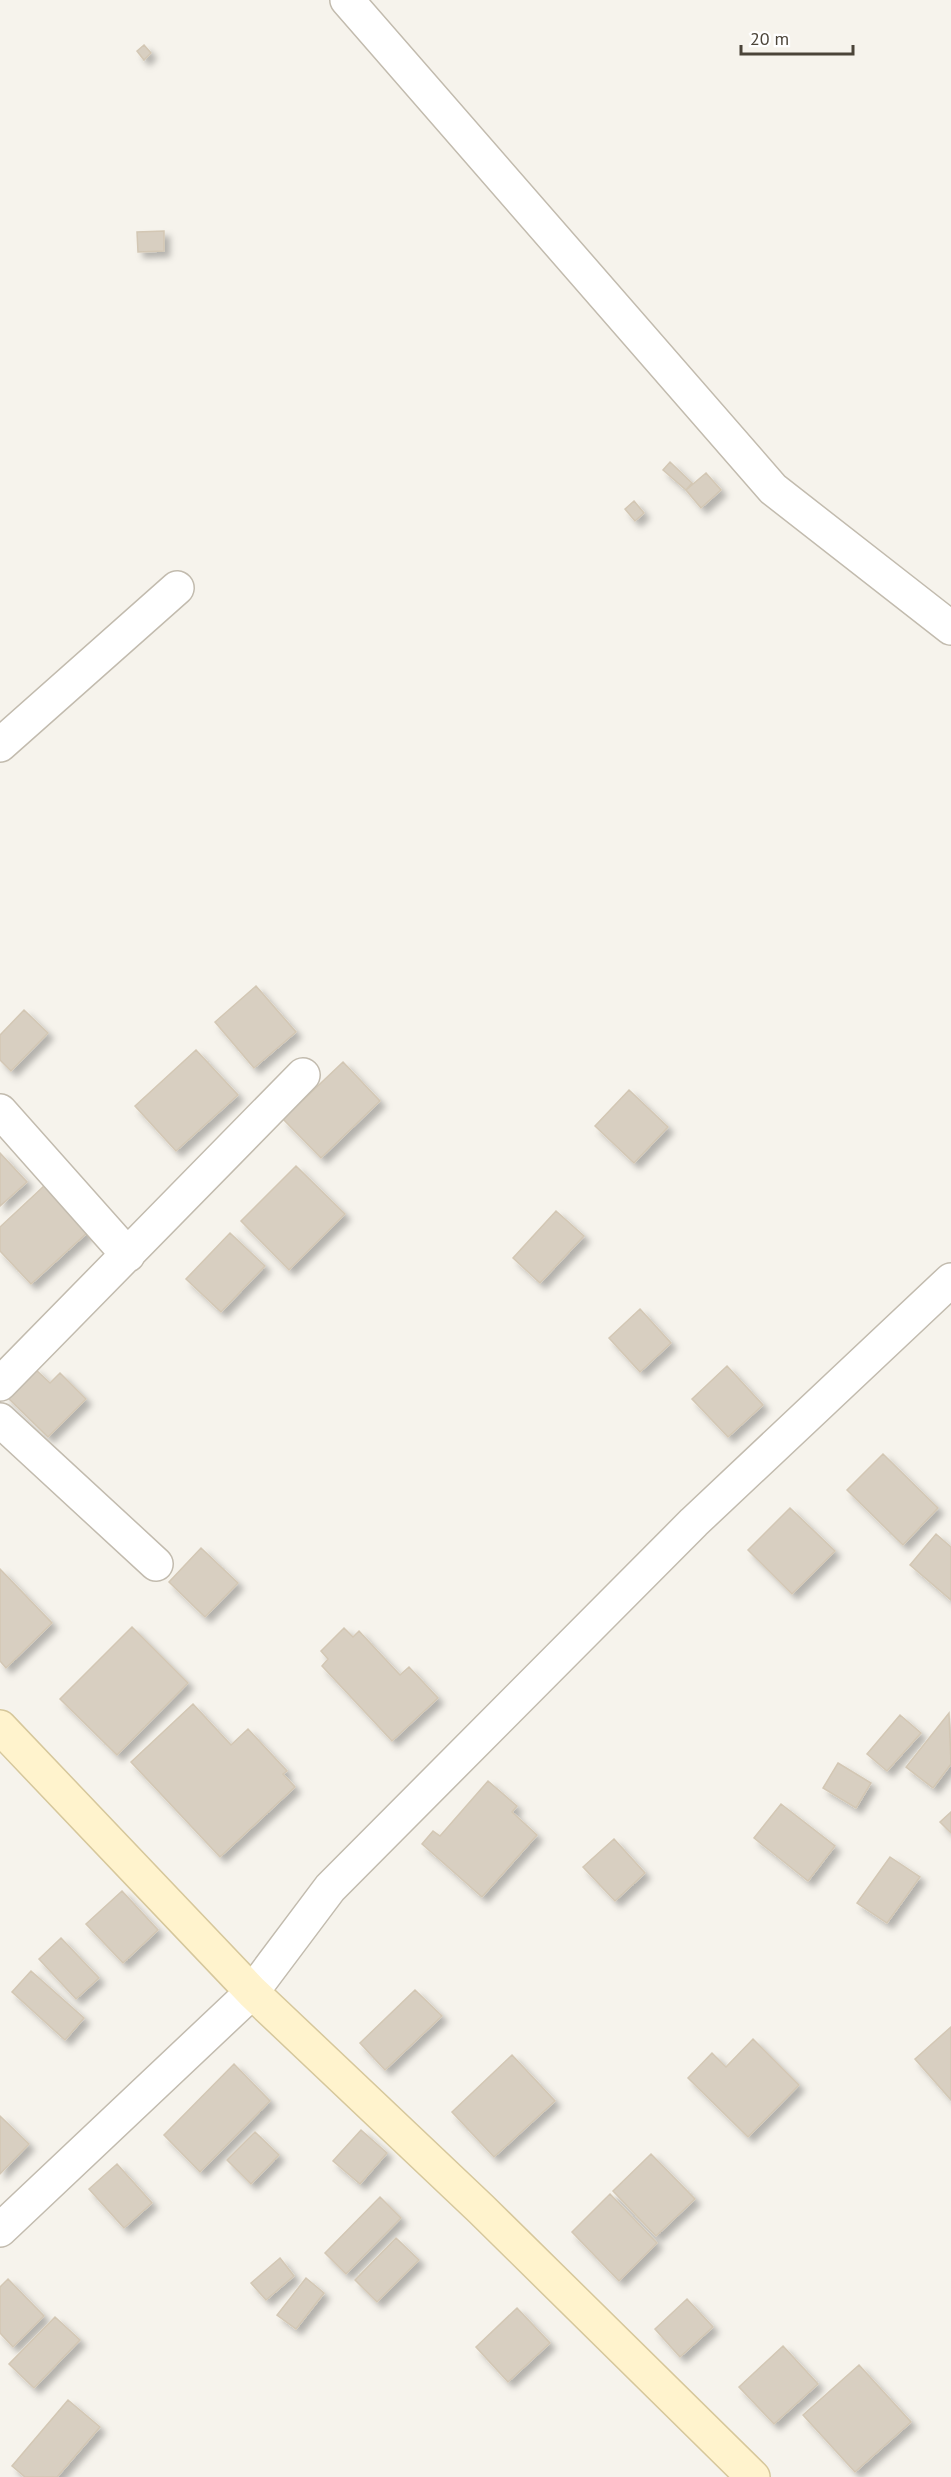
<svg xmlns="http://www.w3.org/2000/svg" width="951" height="2477" font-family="'PT Sans',sans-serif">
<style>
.building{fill:#d8cfc1;stroke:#d3c7b4;stroke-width:1.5;filter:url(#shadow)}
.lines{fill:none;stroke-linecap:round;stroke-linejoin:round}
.street-casing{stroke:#c2bbae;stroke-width:36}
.secondary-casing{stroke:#d6c79b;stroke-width:36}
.street{stroke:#fff;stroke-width:33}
.secondary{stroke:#fff3cd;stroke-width:33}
</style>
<defs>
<filter id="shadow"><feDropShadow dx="5.5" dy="5.5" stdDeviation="3" flood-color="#0004"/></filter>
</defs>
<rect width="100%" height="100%" fill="#f6f3ec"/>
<path class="building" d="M144,45L151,53L144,60L137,51Z
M164,231V251L138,252L137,232Z
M670,462L692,483L686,490L663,470Z
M706,473L721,490L701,508L686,490Z
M634,501L644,513L635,521L625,509Z
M256,986L296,1032L254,1068L215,1022Z
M24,1010L48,1033L11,1071L0,1060V1035Z
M196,1050L238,1095L176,1151L135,1106Z
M343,1062L380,1101L321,1158L283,1119Z
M629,1090L668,1127L634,1163L595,1126Z
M0,1153L27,1182L0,1206Z
M296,1166L345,1214L289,1270L241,1221Z
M45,1185L88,1232L31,1284L0,1251V1227Z
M556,1211L584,1236L540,1283L513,1258Z
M230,1233L265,1266L221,1312L186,1279Z
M640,1309L671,1343L640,1372L609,1338Z
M727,1366L763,1405L728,1437L692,1399Z
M34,1368L50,1383L60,1373L86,1399L48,1437L6,1396Z
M883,1454L938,1508L903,1545L847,1490Z
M790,1508L835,1551L792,1594L748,1550Z
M936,1534L951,1547V1600L910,1565Z
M201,1548L238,1583L205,1617L169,1582Z
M0,1569L52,1623L6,1668L0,1661Z
M132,1627L188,1683L117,1755L60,1699Z
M344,1628L353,1637L359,1631L400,1675L409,1667L438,1698L392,1741L322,1666L328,1659L321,1651Z
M193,1704L231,1745L248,1729L287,1771L283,1774L295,1787L220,1857L131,1762Z
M949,1713L951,1764L933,1788L906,1767Z
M900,1715L921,1733L887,1771L867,1754Z
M838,1763L871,1783L856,1808L823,1788Z
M488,1781L517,1806L512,1812L537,1835L482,1897L422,1844L433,1831L440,1836Z
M781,1804L835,1846L808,1881L754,1838Z
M951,1812V1833L940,1822Z
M614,1839L645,1873L615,1901L583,1867Z
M890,1857L920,1877L887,1923L857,1903Z
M122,1891L158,1930L123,1963L86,1924Z
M61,1938L99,1978L76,1999L39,1959Z
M31,1971L84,2018L65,2040L12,1992Z
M415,1990L442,2016L385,2070L360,2043Z
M951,2027V2100L915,2059Z
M753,2039L799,2085L748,2137L688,2078L712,2053L726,2067Z
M512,2055L555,2101L494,2157L452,2112Z
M234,2064L270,2101L200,2172L164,2135Z
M0,2116L29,2144L0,2174Z
M361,2130L387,2153L360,2184L333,2161Z
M255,2132L279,2155L251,2184L227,2160Z
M651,2154L695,2199L656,2236L613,2191Z
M117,2164L152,2203L124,2228L89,2189Z
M610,2194L657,2243L619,2281L572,2232Z
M380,2197L401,2218L346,2274L325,2253Z
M396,2238L419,2260L377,2302L355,2280Z
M280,2258L294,2276L266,2300L251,2283Z
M306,2278L324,2293L296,2329L277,2315Z
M8,2279L44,2316L13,2347L0,2333V2287Z
M687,2299L713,2327L680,2357L655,2329Z
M517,2308L550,2343L508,2382L476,2347Z
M55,2317L80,2340L34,2388L9,2364Z
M783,2346L818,2384L774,2424L739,2387Z
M859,2365L911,2422L855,2472L803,2415Z
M68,2400L100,2427L57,2477H25L12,2466Z"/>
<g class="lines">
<g class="street-casing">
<path id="street" d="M347,0L773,489L951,628
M0,745L177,588
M0,1111L128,1255
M0,1384L303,1075
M0,1420L156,1564
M0,2230L252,1992L330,1888L694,1522L951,1280"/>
</g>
<g class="secondary-casing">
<path id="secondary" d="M0,1727L252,1992L481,2209L753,2477"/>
</g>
<use href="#street" class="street"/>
<use href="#secondary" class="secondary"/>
</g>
<path d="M741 45v9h112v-9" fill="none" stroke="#4b4439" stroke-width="3"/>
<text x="750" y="45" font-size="18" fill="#4b4439" stroke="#ffffff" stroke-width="4.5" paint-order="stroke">20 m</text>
</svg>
